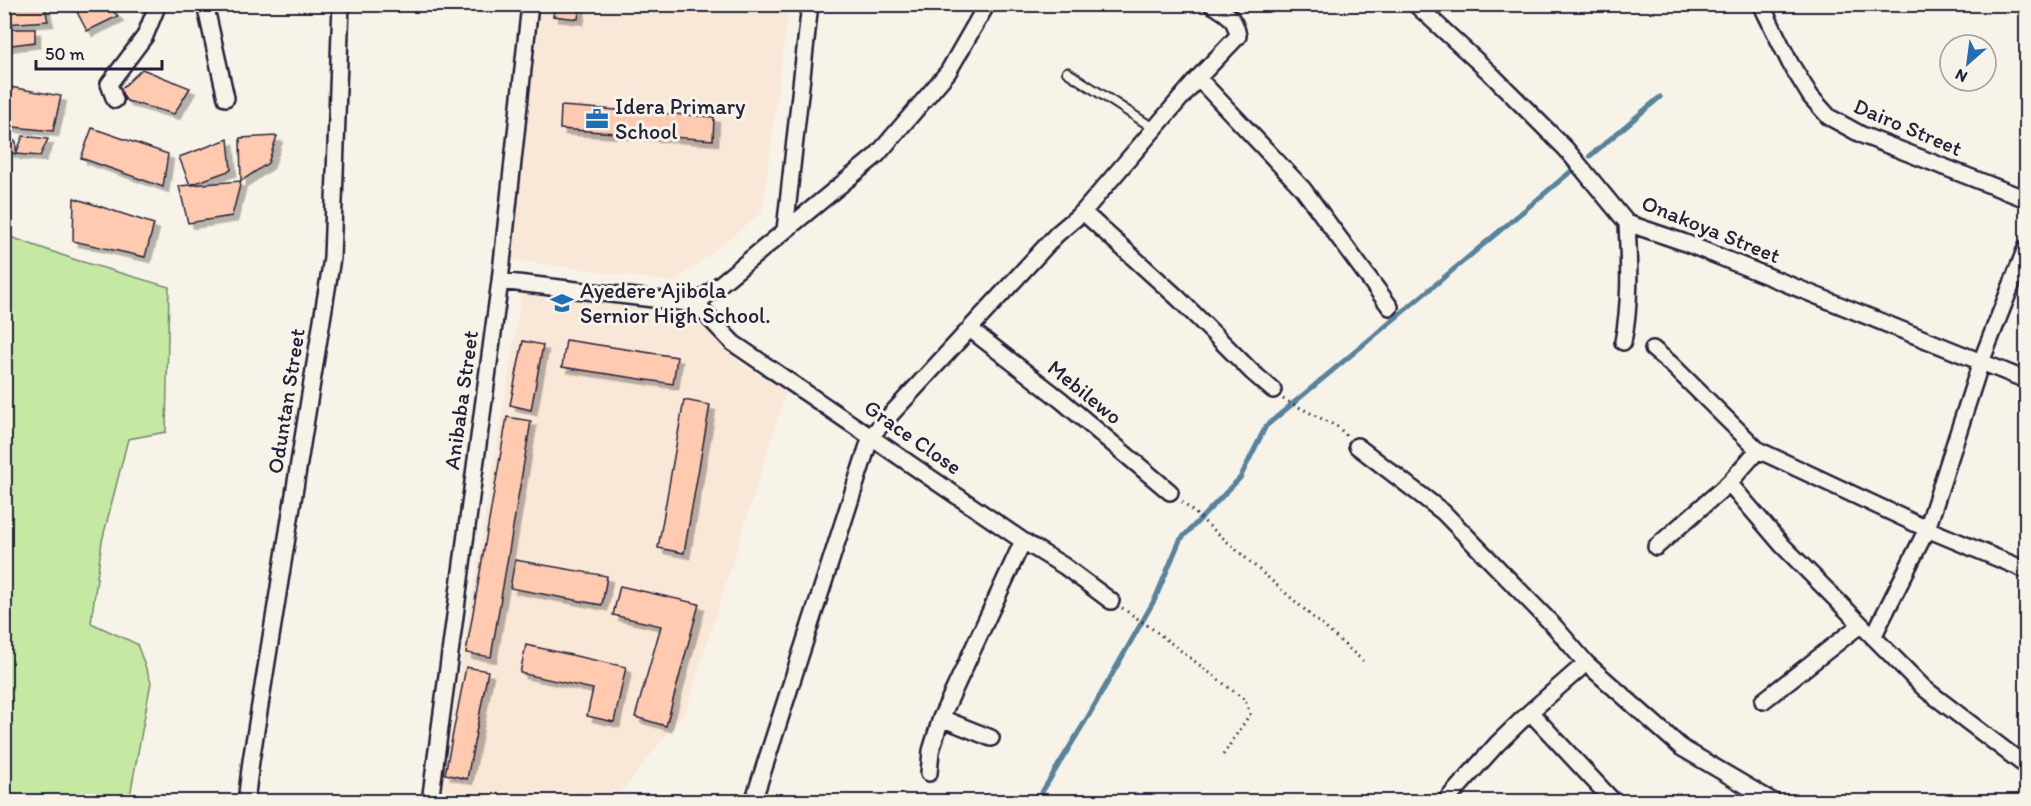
<svg xmlns="http://www.w3.org/2000/svg" width="2031" height="806" font-family="Itim,sans-serif">
<style>
.built{fill:#f9e7d7}
.green{fill:#c5e9a3;stroke:#74866f;stroke-width:1.5}
.lines{fill:none;stroke-linecap:round;stroke-linejoin:round}
.stream{stroke:#59839d;stroke-width:5}
.building{fill:#ffcab0;stroke:#22223b;stroke-width:1.5;filter:url(#shadow)}
.lane-casing{stroke:#22223b;stroke-width:12}
.street-casing{stroke:#22223b;stroke-width:20}
.path{stroke:#22223b;stroke-width:3;stroke-dasharray:1.5 4.5;stroke-linecap:butt}
.lane{stroke:#f7f3e8;stroke-width:8}
.street{stroke:#f7f3e8;stroke-width:15}
.labels{text-anchor:middle;dominant-baseline:central;stroke-width:6;stroke-linejoin:round;paint-order:stroke}
.poi-label{font-size:22px;fill:#22223b;stroke:#f7f3e8;text-anchor:start}
.street-label{font-size:22px;fill:#22223b;stroke:#f7f3e8}
</style>
<defs>
<filter id="shadow"><feDropShadow dx="5.5" dy="5.5" stdDeviation="0" flood-color="#0004"/></filter>
</defs>
<rect width="100%" height="100%" fill="#f7f3e8"/>
<filter id="ink" filterUnits="userSpaceOnUse"><feTurbulence type="fractalNoise" baseFrequency=".0167" numOctaves="2"/><feDisplacementMap in="SourceGraphic" scale="12" xChannelSelector="R" yChannelSelector="G"/><feConvolveMatrix kernelMatrix="1 2 1 2 8 2 1 2 1" color-interpolation-filters="sRGB"/></filter>
<g filter="url(#ink)">
<path class="built" d="M541,5H789L762,212L675,282L509,259Z
M522,292L694,316L740,363L786,392L686,710L614,801L438,802Z"/>
<path class="green" d="M5,235L76,260L169,287L166,432L128,439L102,541L91,623L137,644L151,682L129,801H5Z"/>
<g class="lines">
<path class="stream" d="M1590,156L1660,97
M1036,802L1089,715L1155,599L1180,540L1240,478L1266,426L1575,168"/>
</g>
<path class="building" d="M4,4H44L48,21L4,24Z
M101,4H106L118,16L87,31L77,12Z
M555,4H580L578,19L553,16Z
M4,29H35V42L4,46Z
M142,69L190,88L174,114L127,101L119,91Z
M4,86L61,96L53,131L4,126Z
M561,106L714,117L713,140L560,129Z
M92,128L168,154L163,187L81,158Z
M5,136L16,142V154L4,150Z
M23,136L48,139L40,156L16,154Z
M277,136L268,163L241,181L240,138Z
M228,139L231,170L190,185L179,157Z
M241,181L232,216L188,223L179,186Z
M74,198L154,224L145,257L73,241Z
M566,340L677,357L673,384L562,367Z
M523,341L543,345L531,410L510,405Z
M684,400L710,405L684,553L658,548Z
M507,417L531,421L491,657L466,653Z
M515,560L607,576L602,605L510,588Z
M620,586L699,604L666,726L635,717L661,626L613,615Z
M526,645L626,667L614,722L587,716L593,689L520,673Z
M466,667L488,671L467,779L445,774Z"/>
<g class="lines">
<g class="lane-casing">
<path id="lane" d="M1067,72L1155,129"/>
</g>
<g class="street-casing">
<path id="street" d="M205,4L226,98
M1415,4L1489,72L1566,149L1627,223L1683,242L2026,380
M1761,4L1790,63L1811,97L1829,117L1862,135L2026,199
M1198,78L1303,189L1390,307
M115,100L109,84L145,36L158,4
M1083,212L1178,298L1252,372L1273,390
M785,230L810,4
M500,281L696,304L877,155L948,72L987,4
M696,304L733,343L1023,541L1064,566L1111,601
M970,329L1061,400L1170,492
M1623,342C1631,302 1629,264 1627,223
M1653,349L1672,365L1758,450L1927,529L2026,570
M1357,446L1443,512L1555,627L1586,663L1682,748L1774,802
M1758,450L1729,483L1782,545L1925,689L2026,766
M1656,547L1729,483
M1873,637L1927,529L1981,362L2026,248
M1763,701L1860,625
M1530,712L1614,802
M991,738L941,718L1023,541
M929,773L931,751L941,718
M246,802L251,761L332,258L341,4
M430,802L500,281L530,4
M753,802L871,436L1057,234L1083,212L1198,78L1238,36C1235,17 1227,14 1211,4
M1445,802L1497,744L1530,712L1586,663"/>
</g>
<path class="path" d="M1283,399L1338,427L1347,436
M1182,502L1363,661
M1122,608L1150,627L1245,700L1250,714L1221,758"/>
<use href="#lane" class="lane"/>
<use href="#street" class="street"/>
</g>
</g>
<defs>
<g id="office-bare" transform="scale(1.8)"><path d="M-6-3h4V-5.5h4V-3h4V5H-6ZM-1-4.5V-3h2v-1.5ZM-6 0V1H6V0Z" fill="#1f6fb2" stroke="#f7f3e8" stroke-width="2.5" paint-order="stroke"/></g>
<g id="school-bare" transform="scale(1.8)"><path d="M0-5L7-2L0 1L-7-2ZM-4 1L0 2.5L4 1V4Q0 6-4 4Z" fill="#1f6fb2" stroke="#f7f3e8" stroke-width="2.5" paint-order="stroke"/></g>
</defs>
<g fill-rule="evenodd">
<use href="#office-bare" x="597" y="119"/>
<use href="#school-bare" x="562" y="303"/>
</g>
<g class="labels">
<g class="poi-label">
<text x="615" y="106">Idera Primary<tspan x="615" dy="25">School</tspan></text>
<text x="580" y="290">Ayedere Ajibola<tspan x="580" dy="25">Sernior High School.</tspan></text>
</g>
<g class="street-label">
<text transform="translate(1908 127) rotate(23)">Dairo Street</text>
<text transform="translate(1711 229) rotate(22)">Onakoya Street</text>
<text transform="translate(1085 392) rotate(39)">Mebilewo</text>
<text transform="translate(461 400) rotate(-82)">Anibaba Street</text>
<text transform="translate(286 401) rotate(-81)">Oduntan Street</text>
<text transform="translate(913 437) rotate(35)">Grace Close</text>
</g>
</g>
<rect width="2031" height="806" fill="none" stroke="#f7f3e8" stroke-width="24"/>
<rect x="12" y="12" width="2007" height="782" fill="none" stroke="#22223b" stroke-width="2" filter="url(#ink)"/>
<g transform="translate(1968 63) rotate(208)"><circle r="28" fill="#f7f3e8" stroke="#a29fa3" stroke-width="1.5"/>
<path d="M0-4.5L10 22L0 15L-10 22Z" fill="#1f6fb2"/>
<text y="-9" font-size="16" font-weight="bold" text-anchor="middle" fill="#22223b">N</text>
</g>
<path d="M36 60v9h126v-9" fill="none" stroke="#22223b" stroke-width="3"/>
<text x="45" y="60" font-size="18" fill="#22223b" stroke="#f7f3e8" stroke-width="4.5" paint-order="stroke">50 m</text>
</svg>
